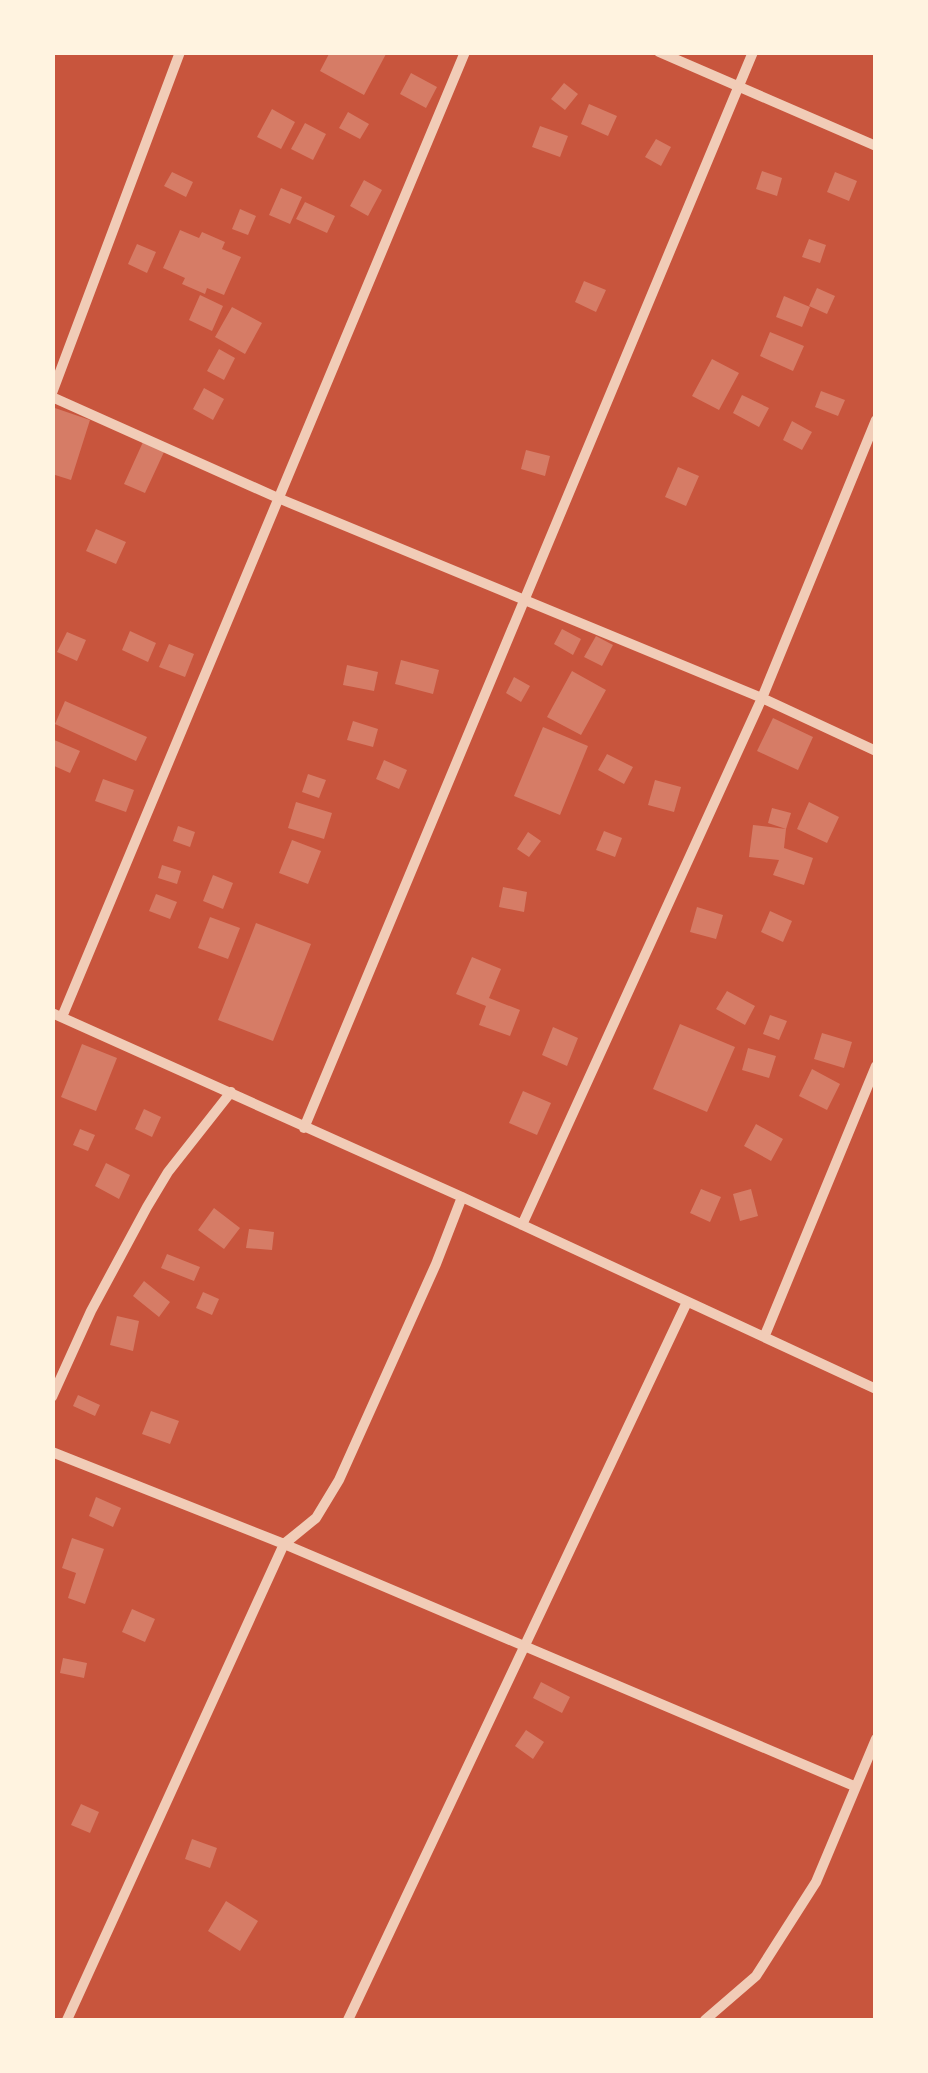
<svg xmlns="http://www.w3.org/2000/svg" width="928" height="2073" font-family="Merriweather,serif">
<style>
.building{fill:#d67c66}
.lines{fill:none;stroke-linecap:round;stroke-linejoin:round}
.minor{stroke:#f1ccb7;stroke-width:10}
</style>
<rect width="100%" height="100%" fill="#c8553d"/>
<path class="building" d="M330,52H383L386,54L364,95L320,71Z
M411,73L437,87L426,108L400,94Z
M564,83L578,94L565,110L551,99Z
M589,104L617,116L608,136L581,124Z
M272,109L295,122L281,149L257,137Z
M348,112L369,124L360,139L339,128Z
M305,123L326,134L313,160L291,149Z
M540,126L568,136L560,157L532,147Z
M656,139L671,147L661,166L645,157Z
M762,171L782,178L777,196L756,189Z
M172,172L193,182L186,197L164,186Z
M835,172L857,181L849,201L827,192Z
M364,180L382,190L368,216L350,206Z
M281,188L302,197L290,224L269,215Z
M305,202L335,216L327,233L296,219Z
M240,209L256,216L248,235L232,229Z
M180,230L199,238L202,232L225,242L222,249L241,257L224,295L207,288L205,294L182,284L185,278L163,268Z
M809,239L826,245L820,263L802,257Z
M137,244L156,252L147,273L128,264Z
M584,281L606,290L596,312L575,302Z
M817,288L835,296L827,314L809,306Z
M200,295L223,306L212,331L189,320Z
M784,296L810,307L802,327L776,317Z
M232,307L262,323L245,354L215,337Z
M770,332L804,346L793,371L760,356Z
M219,349L235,358L224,380L207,371Z
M712,359L739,373L719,410L692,396Z
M204,388L224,399L213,420L193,409Z
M821,391L845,400L838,416L815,407Z
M742,395L769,408L759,427L733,413Z
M52,407L90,420L71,480L52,474Z
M792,421L812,432L802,450L783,440Z
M143,442L164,452L145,493L124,484Z
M526,450L550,456L545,476L521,469Z
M678,467L699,476L686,506L665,497Z
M96,529L126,542L116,564L86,551Z
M562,629L581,639L573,655L554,644Z
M130,631L156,643L148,662L122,650Z
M67,632L86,640L77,661L57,652Z
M596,636L613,645L602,666L584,657Z
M169,644L194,654L185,677L159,667Z
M401,660L439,670L433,694L395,684Z
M347,665L378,672L374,691L343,685Z
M572,671L606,690L581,735L547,717Z
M514,677L530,686L521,702L506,693Z
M65,701L147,737L136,761L55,724Z
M773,718L813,737L798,770L757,751Z
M353,721L378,729L373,747L347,740Z
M543,727L588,746L560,815L514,796Z
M52,739L80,751L70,773L52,765Z
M607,754L633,767L624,784L598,770Z
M384,760L407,770L399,789L376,779Z
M308,774L326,780L319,798L302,792Z
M103,779L134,790L126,812L95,801Z
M655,780L681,787L674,812L648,805Z
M296,802L332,813L324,839L288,828Z
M809,802L839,817L827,843L797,829Z
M772,808L791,813L786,829L768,823Z
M753,825L786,829L784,848L813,858L804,885L773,875L779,860L749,857Z
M178,826L195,832L190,847L173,841Z
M604,831L622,838L615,857L596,850Z
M528,832L541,841L529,857L517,849Z
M292,840L321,851L308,884L279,873Z
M162,865L181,871L177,884L158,878Z
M213,875L233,883L223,909L203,901Z
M503,887L527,892L524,912L499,907Z
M156,894L177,902L170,919L149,911Z
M697,907L723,915L716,939L690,932Z
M770,911L792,921L783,942L761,932Z
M210,917L240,928L228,959L198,948Z
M256,923L311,944L273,1041L218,1020Z
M472,957L501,969L489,998L520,1010L510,1036L479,1025L486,1006L456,994Z
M727,991L755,1006L745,1025L716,1009Z
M770,1015L787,1021L779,1040L763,1034Z
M680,1024L735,1047L707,1112L653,1089Z
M553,1027L578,1038L567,1066L542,1055Z
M822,1033L852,1042L844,1068L814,1059Z
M82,1044L117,1058L96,1111L61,1097Z
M748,1048L776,1056L769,1078L742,1070Z
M812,1069L840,1084L827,1110L799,1096Z
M523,1091L551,1103L537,1135L509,1123Z
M144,1109L161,1117L152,1137L135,1129Z
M756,1124L783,1139L771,1161L744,1146Z
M80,1129L95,1135L88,1151L73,1145Z
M106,1163L130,1175L119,1199L95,1186Z
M701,1189L721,1197L710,1222L690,1213Z
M751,1189L758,1216L740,1221L733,1194Z
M214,1208L240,1228L224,1249L198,1230Z
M249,1229L274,1232L272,1250L246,1248Z
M167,1254L200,1267L194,1281L161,1268Z
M144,1281L170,1302L159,1317L133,1296Z
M203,1292L219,1299L212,1315L196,1308Z
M117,1316L139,1321L133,1351L110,1345Z
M78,1395L100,1405L95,1416L73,1406Z
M151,1411L179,1421L170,1444L142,1434Z
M96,1497L121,1508L113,1527L89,1516Z
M72,1538L104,1549L85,1604L68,1598L76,1573L62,1568Z
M132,1609L155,1619L145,1642L122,1632Z
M63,1658L87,1663L84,1678L60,1673Z
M541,1682L570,1697L562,1713L533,1698Z
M526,1730L544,1742L533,1759L515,1746Z
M81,1804L99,1812L90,1833L71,1825Z
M192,1839L217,1848L210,1868L185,1859Z
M226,1901L258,1921L240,1951L208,1931Z"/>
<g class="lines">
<path class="minor" d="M659,52L876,146
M52,393L180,52
M52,397L278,498L762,698L876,751
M52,1013L462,1197L876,1389
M62,1017L465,52
M304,1128L753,52
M522,1225L762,698L876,420
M765,1335L876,1066
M52,1397L91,1311L147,1207L168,1172L231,1092
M52,1452L284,1544L854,1786
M67,2020L284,1544L316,1518L339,1480L436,1264L462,1197
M348,2020L687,1302
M705,2020L756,1976L816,1882L876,1739"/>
</g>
<rect width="928" height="2073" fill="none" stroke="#fff3e0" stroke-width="110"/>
</svg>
